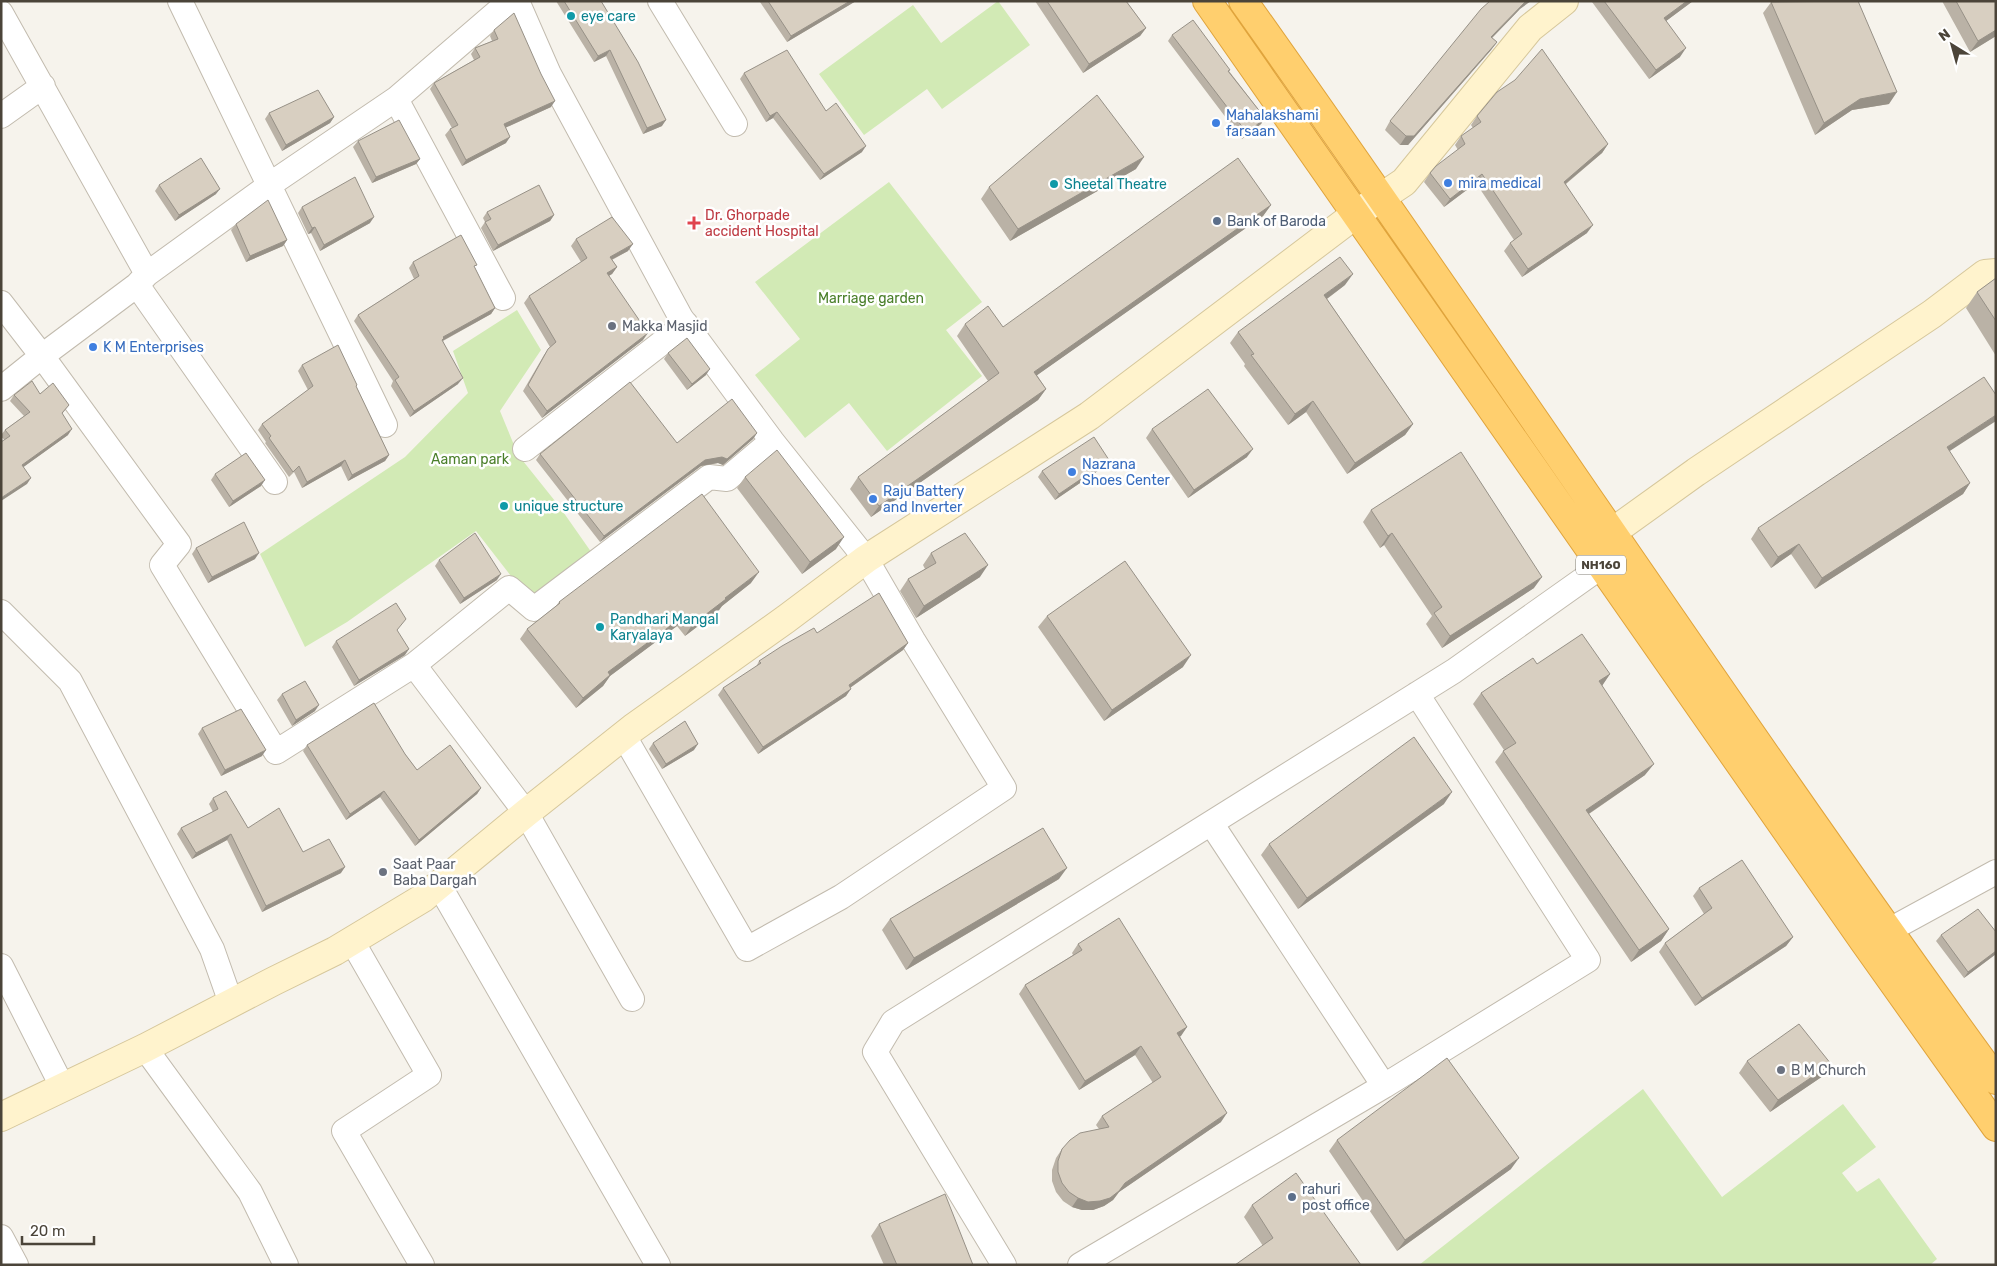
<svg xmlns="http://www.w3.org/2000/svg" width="1997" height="1266" font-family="Rubik,sans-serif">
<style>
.green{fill:#d2eab5}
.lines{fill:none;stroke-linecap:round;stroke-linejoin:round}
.street-casing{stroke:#c2bbae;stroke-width:26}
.secondary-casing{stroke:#d6c79b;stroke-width:30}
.highway-casing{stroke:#e0a43c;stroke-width:30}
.street{stroke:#fff;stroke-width:24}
.secondary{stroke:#fff3cd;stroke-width:28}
.highway{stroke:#ffcf6e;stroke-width:28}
.wall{fill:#bab2a6}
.shaded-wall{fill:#979187}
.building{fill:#d8cfc1;stroke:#979187}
.culture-dot{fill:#0f9aa8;stroke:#fff;stroke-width:2}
.shop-dot{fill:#3f7fe0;stroke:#fff;stroke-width:2}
.service-dot{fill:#5c6f8a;stroke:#fff;stroke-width:2}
.health-dot{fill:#e0444e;stroke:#fff;stroke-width:2}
.worship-dot{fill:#6b7280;stroke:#fff;stroke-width:2}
.labels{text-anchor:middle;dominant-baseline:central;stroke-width:5;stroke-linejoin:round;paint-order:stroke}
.shield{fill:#fff;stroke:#817c74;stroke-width:1}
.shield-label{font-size:12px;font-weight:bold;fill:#4b4439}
.culture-label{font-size:14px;fill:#0d838f;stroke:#fff;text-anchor:start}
.shop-label{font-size:14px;fill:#366cbe;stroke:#fff;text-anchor:start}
.health-label{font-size:14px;fill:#be3a42;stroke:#fff;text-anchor:start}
.service-label{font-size:14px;fill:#4e5e75;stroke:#fff;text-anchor:start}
.park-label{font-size:14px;fill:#4a7f2a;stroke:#fff}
.worship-label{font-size:14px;fill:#5b616d;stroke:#fff;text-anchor:start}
</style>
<rect width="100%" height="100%" fill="#f6f3ec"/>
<path class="green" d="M998,1L1030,45L942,109L927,89L864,135L819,74L913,5L941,43Z
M889,182L982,302L946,330L982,376L887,451L849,403L805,438L755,375L800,339L755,282Z
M517,310L541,350L500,411L514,445L523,461L559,506L594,556L532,603L476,531L347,622L305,647L260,554L405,457L468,393L453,351Z
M1643,1089L1722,1197L1843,1104L1876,1147L1842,1173L1857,1192L1879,1178L1937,1259L1930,1265H1419Z"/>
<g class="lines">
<g class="street-casing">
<path id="street" d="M180,1L385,425
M517,1L549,74L681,318L772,441L866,559L913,640L1004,788L841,897L747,949L624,736
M660,1L735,124
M1,13L147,274
M396,99L503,298
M1,116L43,86
M137,285L275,482
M1,303L42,356L179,544L162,565L276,752L414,665L509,588L534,609L709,477L727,479L772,441
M1,389L42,356L137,285L147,274L278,179L396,99L510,1
M525,449L686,324
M1,612L70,681L212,949L231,1003
M414,665L526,813L632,999
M1211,823L1384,1086L1588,960L1417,694
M439,885L658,1265
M1873,939L1996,872
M352,941L429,1075L344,1131L422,1265
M1,966L63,1088
M145,1048L250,1192L286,1265
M1,1237L16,1265
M1004,1265L875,1052L893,1022L1454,671L1602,566
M1080,1265L1384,1086"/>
</g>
<g class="secondary-casing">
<path id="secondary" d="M1593,546L1696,472L1932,314L1985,274L1996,273
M1,1117L145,1048L274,981L335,951L423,898L526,813L633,728L786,619L866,559L1089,416L1356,214L1404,182L1530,28L1564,1"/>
</g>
<g class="highway-casing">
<path id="highway" d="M1207,1L1865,943L1996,1127
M1243,1C1497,358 1738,725 1996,1080"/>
</g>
<use href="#street" class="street"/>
<use href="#secondary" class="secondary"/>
<use href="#highway" class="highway"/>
</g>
<path class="wall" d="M556,1H601L662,126L643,134L606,56L594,62Z
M761,1H856L787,42L760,2Z
M1035,1H1126L1146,28L1140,36L1083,73Z
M1593,1H1693L1666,21L1680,57L1649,79L1592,2Z
M1772,1L1889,104L1852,110L1815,135L1763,13Z
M1942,1H1996V36L1970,52Z
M1520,9L1492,38L1497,42L1491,50L1408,145H1400L1385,130L1390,121Z
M494,30L551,107L505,128L506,143L462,166L445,135L450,129L452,128L430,89L434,83L474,60L471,54L475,48L492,41L490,36Z
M1172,35L1229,71L1265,118L1261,124L1242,139L1168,41Z
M744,73L826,111L862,152L820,180L773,118L766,122L740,79Z
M269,113L334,117L330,123L282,151L265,119Z
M1477,116L1608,144L1602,153L1566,184L1587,233L1522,277L1504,251L1510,243L1514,240L1476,183L1444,207L1424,182L1430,173L1458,150L1455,145L1461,136L1473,128L1471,125Z
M358,141L420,159L416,164L372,183L353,147Z
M1136,169L1010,241L981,199L989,187Z
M159,185L216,194L175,221L155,191Z
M1271,205L1263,216L1037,375L1046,389L1038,400L871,517L850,489L858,477L988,381L957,336L965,324L1003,327Z
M302,207L370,223L320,251L311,233L308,234L298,213Z
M487,212L554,215L550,221L493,251L481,228L485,222L483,218Z
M236,224L287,240L283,246L246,262L231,230Z
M576,239L628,251L612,260L617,267L612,274L609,276L643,340L542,418L523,391L544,355L550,347L524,303L529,296L581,262L571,246Z
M413,262L475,268L495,308L491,314L443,341L458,384L410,417L391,386L393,381L354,321L358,315L414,279L409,268Z
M1996,278V356L1966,308L1977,292Z
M1345,285L1327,299L1413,424L1405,435L1347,474L1306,412L1288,425L1244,366L1245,364L1230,343L1238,332Z
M668,353L706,375L687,390L664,359Z
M302,365L356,386L389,455L385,461L348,481L341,466L302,488L294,472L289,477L265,443L266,442L258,430L262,424L308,390L298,371Z
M40,394L69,405L62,414L68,435L23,467L27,484L5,440L1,437V435L5,430L24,416L10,401L14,395Z
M1152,429L1247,457L1188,498L1146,438Z
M757,433L753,439L723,465L718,463L701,466L600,542L536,460L540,454L677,443Z
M1949,451L1970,483L1963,494L1815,589L1791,554L1771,568L1751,539L1758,528Z
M1105,466L1055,500L1038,477L1042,471Z
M215,474L261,486L229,507L211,480Z
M745,477L836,549L802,574L737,488Z
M1371,510L1534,588L1442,648L1426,624L1432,616L1384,545L1380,548L1363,522Z
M196,548L255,559L208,583L192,554Z
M931,553L980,577L916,618L900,591L908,579L925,569L923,565Z
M439,560L497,580L460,604L435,566Z
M751,583L722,606L719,610L685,636L677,626L610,676L603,686L576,708L520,639L527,629L556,606L559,602Z
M1047,616L1183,667L1104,721L1038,627Z
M397,630L405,655L354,686L332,647L336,641Z
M817,633L908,643L903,650L850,688L846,696L758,754L718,695L723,688L756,667L759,661Z
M1537,664L1610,674L1602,685L1645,775L1589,814L1669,929L1661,941L1631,962L1495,762L1504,750L1473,704L1481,693Z
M282,694L315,711L292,726L277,700Z
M202,728L262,756L221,776L198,734Z
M653,743L694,750L662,769L649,749Z
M307,745L405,754L417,770L481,788L477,794L415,846L380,797L346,820L303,751Z
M213,798L248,828L303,852L341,873L262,912L227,840L192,859L177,834L181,828L213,812L209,804Z
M1444,804L1298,909L1261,855L1269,844Z
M1059,879L906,970L882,930L890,919Z
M1699,888L1793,937L1786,946L1695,1006L1659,952L1665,943L1704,914L1693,896Z
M1996,932V954L1964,978L1936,941L1941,935Z
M1078,944L1187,1027L1180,1036L1221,1122L1119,1192L1113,1200L1104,1206L1093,1210H1082L1072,1207L1063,1201L1056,1192L1052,1181V1170L1056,1158L1062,1149L1099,1129L1096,1125L1102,1116L1153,1083L1135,1055L1079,1090L1019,994L1025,985L1073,955L1072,953Z
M1747,1061L1831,1064L1823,1076L1770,1112L1739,1073Z
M1337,1140L1511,1169L1397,1251L1329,1151Z
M1252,1205L1361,1265L1263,1246L1244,1217Z
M879,1224L973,1265H884L871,1236Z"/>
<path class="shaded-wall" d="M850,1H856L787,42L791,36Z
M1526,1H1531L1520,9L1485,45L1491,37Z
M1687,1H1693L1658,27L1664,18Z
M1146,28L1140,36L1083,73L1089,64Z
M1996,30V36L1970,52L1978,41Z
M1497,42L1491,50L1408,145H1400L1406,136Z
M1686,48L1680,57L1649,79L1656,70Z
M610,50L606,56L594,62L598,56Z
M1897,92L1889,104L1852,110L1815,135L1824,123L1860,99Z
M555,101L551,107L500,130L504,124Z
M777,112L773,118L766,122L770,116Z
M334,117L330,123L282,151L286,145Z
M1265,118L1261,124L1242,139L1247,133Z
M666,120L662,126L643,134L647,128Z
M510,137L506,143L462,166L466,160Z
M1608,144L1602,153L1558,190L1564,182Z
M866,146L862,152L820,180L824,174Z
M1144,157L1136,169L1010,241L1018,229Z
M420,159L416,164L372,183L376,177Z
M1482,174L1476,183L1444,207L1450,199Z
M220,189L216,194L175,221L179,215Z
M1271,205L1263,216L1026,383L1034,372Z
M554,215L550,221L493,251L498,245Z
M374,217L370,223L320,251L324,245Z
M1593,225L1587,233L1522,277L1528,269Z
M315,227L311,233L308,234L312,228Z
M287,240L283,246L246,262L250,256Z
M633,244L628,251L605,263L610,257Z
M617,267L612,274L602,279L607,273Z
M1353,274L1345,285L1317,306L1324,295Z
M495,308L491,314L442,341L440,344L443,337Z
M648,333L643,340L542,418L547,411Z
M710,369L706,375L687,390L692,384Z
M463,378L458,384L410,417L414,411Z
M1046,389L1038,400L871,517L879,506Z
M1313,401L1306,412L1288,425L1295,414Z
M1996,415V421L1939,458L1947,447Z
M1413,424L1405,435L1347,474L1355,463Z
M72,429L68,435L18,471L22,465Z
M757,433L753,439L723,465L718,463L701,466L600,542L604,536L705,460Z
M1253,449L1247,457L1188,498L1194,490Z
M389,455L385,461L348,481L352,475Z
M345,460L341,466L302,488L307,482Z
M1109,460L1105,466L1055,500L1059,494Z
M31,478L27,484L1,501V498Z
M265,480L261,486L229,507L233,501Z
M1970,483L1963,494L1815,589L1822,578Z
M1392,533L1384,545L1380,548L1388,536Z
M844,537L836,549L802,574L810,562Z
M1799,544L1791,554L1771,568L1778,557Z
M259,553L255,559L208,583L212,577Z
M988,565L980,577L916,618L924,606Z
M759,572L751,583L722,606L719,610L685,636L692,625L725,598Z
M501,574L497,580L460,604L464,598Z
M1542,577L1534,588L1442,648L1450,636Z
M685,615L677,626L610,676L603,686L576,708L583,698L608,672Z
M908,643L903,650L844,692L849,685Z
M409,649L405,655L354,686L359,680Z
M1191,655L1183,667L1104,721L1112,710Z
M1610,674L1602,686L1599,681Z
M851,689L846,696L758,754L763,747Z
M319,705L315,711L292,726L296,720Z
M698,744L694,750L662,769L666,764Z
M266,750L262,756L221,776L225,770Z
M1654,764L1645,775L1578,821L1586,810Z
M481,788L477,794L415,846L419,840Z
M384,791L380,797L346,820L350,814Z
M1452,792L1444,804L1298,909L1307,898Z
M231,834L227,840L192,859L196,853Z
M345,867L341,873L262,912L266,906Z
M1067,868L1059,879L906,970L914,958Z
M1669,929L1661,941L1631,962L1639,950Z
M1793,937L1786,946L1695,1006L1702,998Z
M1996,951V954L1964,978L1968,972Z
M1187,1027L1181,1036L1171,1041L1177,1033Z
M1141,1046L1135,1055L1079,1090L1085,1081Z
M1831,1064L1823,1076L1770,1112L1778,1100Z
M1227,1113L1221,1122L1119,1192L1113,1200L1104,1206L1093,1210H1082L1072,1207L1078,1198L1125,1183Z
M1519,1158L1511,1169L1397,1251L1405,1240Z"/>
<path class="building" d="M564,1H601L638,62L666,120L647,128L610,50L598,56Z
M768,1H850L791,36Z
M1047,1H1126L1146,28L1089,64Z
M1490,1H1526L1491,37L1497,42L1414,136H1406L1390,121L1481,9Z
M1604,1H1687L1664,18L1686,48L1656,70Z
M1858,1L1897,92L1860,99L1824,123L1771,2Z
M1956,1H1996V30L1978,41Z
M514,13L541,74L555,101L504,124L510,137L466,160L450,129L458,125L434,83L480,57L475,48L498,39L494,30Z
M1193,20L1230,70L1228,71L1265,118L1247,133L1172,35Z
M1542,49L1608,144L1564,182L1593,225L1528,269L1510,243L1522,234L1482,174L1450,199L1430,173L1436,166L1465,144L1461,136L1481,122L1477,116L1497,92L1515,80Z
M787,50L826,111L836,103L866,146L824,174L777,112L770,116L744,73Z
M318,90L334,117L286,145L269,113Z
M1097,95L1144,157L1018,229L989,187Z
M399,120L420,159L376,177L358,141Z
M201,158L220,189L179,215L159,185Z
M1238,158L1271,205L1034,372L1046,389L879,506L858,477L999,373L965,324L988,306L1003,327Z
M355,177L374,217L324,245L315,227L312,228L302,207Z
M539,185L554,215L498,245L485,222L491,219L487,212Z
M268,200L287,240L250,256L236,224Z
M612,217L633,244L610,257L617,267L607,273L648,333L547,411L528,385L548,349L556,342L529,296L587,258L576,239Z
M461,235L477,265L474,266L495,308L443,337L444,338L442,340L463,378L414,411L395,380L399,377L358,315L419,276L413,262Z
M1340,257L1353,274L1324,295L1413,424L1355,463L1313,401L1295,414L1251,355L1254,354L1238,332Z
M1996,278V321L1977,292Z
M687,338L710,369L692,384L668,353Z
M338,345L357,385L356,386L389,455L352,475L345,460L307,482L299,466L293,472L269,438L271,436L262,424L313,386L302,365Z
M1984,377L1996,395V415L1947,447L1970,483L1822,578L1799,544L1778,557L1758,528Z
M32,381L40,394L53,383L69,405L62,413L72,429L22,465L31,478L1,498V442L10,436L5,430L30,412L14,395Z
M630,382L677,443L732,399L757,433L727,459L722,457L705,460L604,536L540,454Z
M1208,389L1253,449L1194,490L1152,429Z
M1094,437L1109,460L1059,494L1042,471Z
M777,450L844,537L810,562L745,477Z
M1461,452L1542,577L1450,636L1434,613L1442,607L1392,533L1388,536L1371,510Z
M246,453L265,480L233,501L215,474Z
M702,494L759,572L725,598L726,599L692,625L685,615L608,672L610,675L583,698L527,629L560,603L559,602Z
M244,522L259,553L212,577L196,548Z
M475,533L501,574L464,598L439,560Z
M965,533L988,565L924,606L908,579L936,563L931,553Z
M1125,561L1191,655L1112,710L1047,616Z
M879,593L908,643L849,685L851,689L763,747L723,688L761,663L759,661L782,646L814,628L817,633Z
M396,603L406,619L397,630L409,649L359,680L336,641Z
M1582,634L1610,674L1599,681L1654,764L1586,810L1669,929L1639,950L1503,751L1516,743L1481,693L1533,658L1537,664Z
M305,681L319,705L296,720L282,694Z
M374,703L405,754L417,770L450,745L481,788L419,840L384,791L350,814L307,745Z
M241,709L266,750L225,770L202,728Z
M685,721L698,744L666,764L653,743Z
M1414,737L1452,792L1307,898L1269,844Z
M226,791L248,828L279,808L303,852L329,839L345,867L266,906L231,834L196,853L181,828L218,809L213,798Z
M1043,828L1067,868L914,958L890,919Z
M1742,860L1793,937L1702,998L1665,943L1712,908L1699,888Z
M1978,909L1996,932V951L1968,972L1941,935Z
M1119,918L1187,1027L1177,1033L1227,1113L1125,1183L1119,1191L1110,1198L1100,1201L1088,1202L1078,1198L1069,1192L1062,1183L1058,1172V1161L1062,1149L1070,1140L1080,1133L1109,1127L1102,1116L1161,1077L1141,1046L1085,1081L1025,985L1082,950L1078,944Z
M1799,1024L1831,1064L1778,1100L1747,1061Z
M1447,1058L1519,1158L1405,1240L1337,1140Z
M1296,1173L1361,1265H1235L1273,1238L1252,1205Z
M945,1194L973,1265H897L879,1224Z"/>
<g class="culture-dot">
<circle cx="571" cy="16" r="5"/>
<circle cx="1054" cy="184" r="5"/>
<circle cx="504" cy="506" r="5"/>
<circle cx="600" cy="627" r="5"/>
</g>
<g class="shop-dot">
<circle cx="1216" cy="123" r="5"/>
<circle cx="1448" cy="183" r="5"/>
<circle cx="93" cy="347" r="5"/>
<circle cx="1072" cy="472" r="5"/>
<circle cx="873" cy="499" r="5"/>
</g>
<g class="service-dot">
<circle cx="1217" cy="221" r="5"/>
<circle cx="1292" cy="1197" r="5"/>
</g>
<path class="health-dot" d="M691.5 215.5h5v5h5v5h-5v5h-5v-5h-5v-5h5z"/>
<g class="worship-dot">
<circle cx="612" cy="326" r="5"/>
<circle cx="383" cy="872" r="5"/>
<circle cx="1781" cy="1070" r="5"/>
</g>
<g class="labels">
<rect class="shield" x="1576" y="555.5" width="50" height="19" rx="4"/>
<g class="shield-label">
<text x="1601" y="565">NH160</text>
</g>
<g class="culture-label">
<text x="581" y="16">eye care</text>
<text x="1064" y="184">Sheetal Theatre</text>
<text x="514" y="506">unique structure</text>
<text x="610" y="619">Pandhari Mangal<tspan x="610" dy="16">Karyalaya</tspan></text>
</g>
<g class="shop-label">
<text x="1226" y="115">Mahalakshami<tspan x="1226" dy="16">farsaan</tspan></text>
<text x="1458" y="183">mira medical</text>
<text x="103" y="347">K M Enterprises</text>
<text x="1082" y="464">Nazrana<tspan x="1082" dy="16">Shoes Center</tspan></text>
<text x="883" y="491">Raju Battery<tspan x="883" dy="16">and Inverter</tspan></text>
</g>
<g class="health-label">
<text x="705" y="215">Dr. Ghorpade<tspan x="705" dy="16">accident Hospital</tspan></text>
</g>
<g class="service-label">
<text x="1227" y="221">Bank of Baroda</text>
<text x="1302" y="1189">rahuri<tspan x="1302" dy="16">post office</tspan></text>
</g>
<g class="park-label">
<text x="871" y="298">Marriage garden</text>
<text x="470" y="459">Aaman park</text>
</g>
<g class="worship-label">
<text x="622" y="326">Makka Masjid</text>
<text x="393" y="864">Saat Paar<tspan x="393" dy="16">Baba Dargah</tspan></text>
<text x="1791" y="1070">B M Church</text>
</g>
</g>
<rect width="1997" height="1266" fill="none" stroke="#4b4439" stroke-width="5"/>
<g transform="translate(1952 45) rotate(323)" stroke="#ffffff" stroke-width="4" paint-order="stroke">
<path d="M0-4L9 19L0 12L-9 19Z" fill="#4b4439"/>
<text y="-8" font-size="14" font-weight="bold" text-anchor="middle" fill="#4b4439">N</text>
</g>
<path d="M22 1236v8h72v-8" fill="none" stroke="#4b4439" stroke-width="2.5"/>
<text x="30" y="1236" font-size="15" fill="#4b4439" stroke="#ffffff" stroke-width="4" paint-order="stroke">20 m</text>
</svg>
